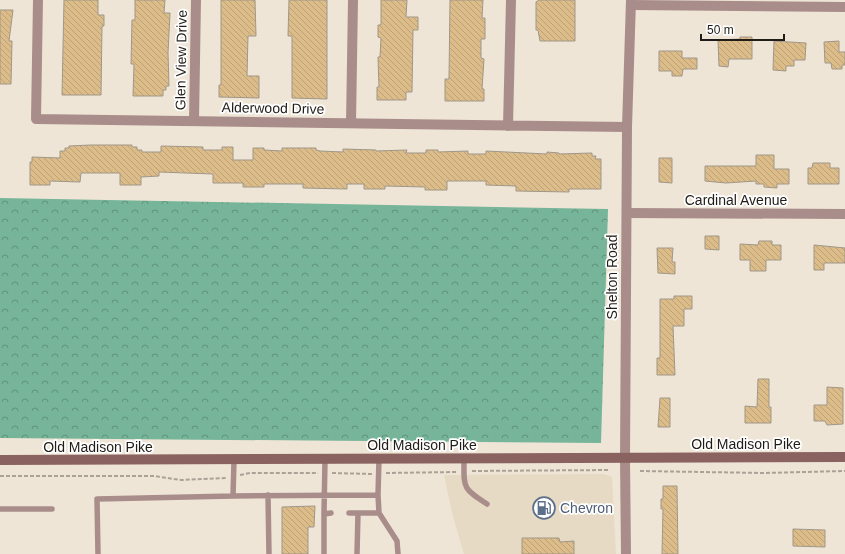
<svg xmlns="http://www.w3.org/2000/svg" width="845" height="554" font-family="Helvetica,sans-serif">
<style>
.built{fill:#e7dac4}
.forest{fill:url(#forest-crowns)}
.building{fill:url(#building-back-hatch);stroke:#a09789}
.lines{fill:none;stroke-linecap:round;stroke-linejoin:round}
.path{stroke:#aaa297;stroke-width:2;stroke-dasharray:4 2;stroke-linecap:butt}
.service{stroke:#a98d8b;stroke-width:5.5}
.minor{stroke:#a98d8b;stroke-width:10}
.tertiary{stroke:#a98d8b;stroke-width:10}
.secondary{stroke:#8a625f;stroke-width:10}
.labels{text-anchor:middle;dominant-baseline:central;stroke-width:3.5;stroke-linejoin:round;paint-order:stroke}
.street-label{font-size:14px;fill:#201c17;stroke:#fff}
.service-label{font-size:14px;fill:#4e5e75;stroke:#fff;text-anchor:start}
</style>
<defs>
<pattern id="forest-crowns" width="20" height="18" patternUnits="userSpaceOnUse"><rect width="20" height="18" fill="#76b599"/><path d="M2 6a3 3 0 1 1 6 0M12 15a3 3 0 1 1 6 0" fill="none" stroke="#60927c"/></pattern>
<pattern id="building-back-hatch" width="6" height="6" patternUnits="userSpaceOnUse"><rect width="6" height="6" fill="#dcbd89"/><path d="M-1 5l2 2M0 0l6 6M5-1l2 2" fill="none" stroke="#bca276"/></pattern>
</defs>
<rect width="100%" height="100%" fill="#efe5d6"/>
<path class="built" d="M604,474L612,477L616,554H464L453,517L444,475Z"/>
<path class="forest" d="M0,198L608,209L601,443L0,438Z"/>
<path class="building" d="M64,0H98V15H104V26H102L101,95H62Z
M135,0H165L164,13H170L168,53L169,86H166V90H163V96H133L134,64H131L132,20H135Z
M221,0H255L256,36H248L247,76H259V98L219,97V85H221Z
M289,0H327V99L292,98V36H288Z
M381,0H407L406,17H418V30H413L412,92H406V100H377V87H379L378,57H380L381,38L378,37V25H381Z
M450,0H483L482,18H485V39H481V58L484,59L482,89H484V101H445V79H449Z
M539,0H575V41H540L538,30H536V2Z
M0,10H13L9,41H12L11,84H0Z
M740,37H752V59H729L728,67L719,66L718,40L740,39Z
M774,41L806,43L805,60H794V66H786V71L773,70Z
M839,41V52H845V65H842V69H832L831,63H825L824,42Z
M659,51H682V58H697V69H683L682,76H672V71H659Z
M90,145H132V147H137V150H142V152H161V146L203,147V150H222V147H233V160H253V148H264V150L282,151V148H316V150L320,151L343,152V149L376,150V151L407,150L406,153H426V150H438V152L468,151V154H486V151L547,154V152L559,153V154L592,153V156H596L595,159H601V189H569V192L516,191V186L486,185V181H447V190H425V187L385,186V189H364V184H347V189L303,188V184H264V187H243V183H213V174L159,172V176L141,177V185H120V173H81L80,182L50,181V185H30V162H32V157L60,158V151H65V148H69V146Z
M756,155H774V169H789V184H777V188L764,187V184H756V181L726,183L705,181V166H756Z
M659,158H672V183L659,182Z
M813,163H830V168H839V184H808V168H812Z
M705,236H719V250L705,249Z
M759,241H772V245H781V260H766V271H750V260H740V244L758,245Z
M814,245L845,248V263H824V270H814Z
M657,248H673L672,262H675V274L658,273Z
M674,296H692V309H684V326H673L675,375H657V358H660V299H674Z
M758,379H769V407H771V423H745V406L757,407Z
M827,387L843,388V424L827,425L825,421H814V405H827Z
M660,398H670V427H658Z
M663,486H677L678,554H662L663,509H661V499H663Z
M315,506L314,527H308V554H282V507Z
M793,529L825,530V547L793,546Z
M522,538H559L560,542L574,541V554H522Z"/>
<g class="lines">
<path class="path" d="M472,471L610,470
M640,471L764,473L845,471
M332,473L372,474
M386,473L456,472
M240,475L250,473H318
M0,476H154L181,480L226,478"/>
<path class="service" d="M325,459L324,514L331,513
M464,459C464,488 462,488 487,504
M234,461L233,496L378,495L379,459
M268,495L269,554
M0,509H52
M349,513H379L378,495
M379,513L397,541L398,554
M98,554L97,499L233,496
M324,554V514
M357,554L358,513"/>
<path class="minor" d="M38,0L36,119L627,127
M631,5L845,7
M194,121L196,0
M351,123L353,0
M508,126L511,0
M627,213L845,214
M625,459L626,554"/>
<path class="tertiary" d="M625,459L627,127L631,0"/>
<path class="secondary" d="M0,460L845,457"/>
</g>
<defs>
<g id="fuel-ring" transform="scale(1.15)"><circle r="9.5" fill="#fff" stroke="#5c6f8a" stroke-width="1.5"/><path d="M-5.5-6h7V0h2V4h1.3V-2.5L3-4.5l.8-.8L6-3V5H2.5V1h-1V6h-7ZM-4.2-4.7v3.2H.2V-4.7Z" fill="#5c6f8a"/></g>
</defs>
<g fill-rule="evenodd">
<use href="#fuel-ring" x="544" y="508"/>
</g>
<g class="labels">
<g class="street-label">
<text transform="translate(181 60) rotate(-89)">Glen View Drive</text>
<text transform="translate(273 108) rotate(1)">Alderwood Drive</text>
<text x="736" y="200">Cardinal Avenue</text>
<text transform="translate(612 277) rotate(-90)">Shelton Road</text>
<text x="746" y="444">Old Madison Pike</text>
<text x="422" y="445">Old Madison Pike</text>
<text x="98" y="447">Old Madison Pike</text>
</g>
<g class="service-label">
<text x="560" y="508">Chevron</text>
</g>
</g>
<path d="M701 34v6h83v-6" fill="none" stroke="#201c17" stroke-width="2"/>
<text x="707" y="34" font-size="12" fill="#201c17" stroke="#ffffff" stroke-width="3" paint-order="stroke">50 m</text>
</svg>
